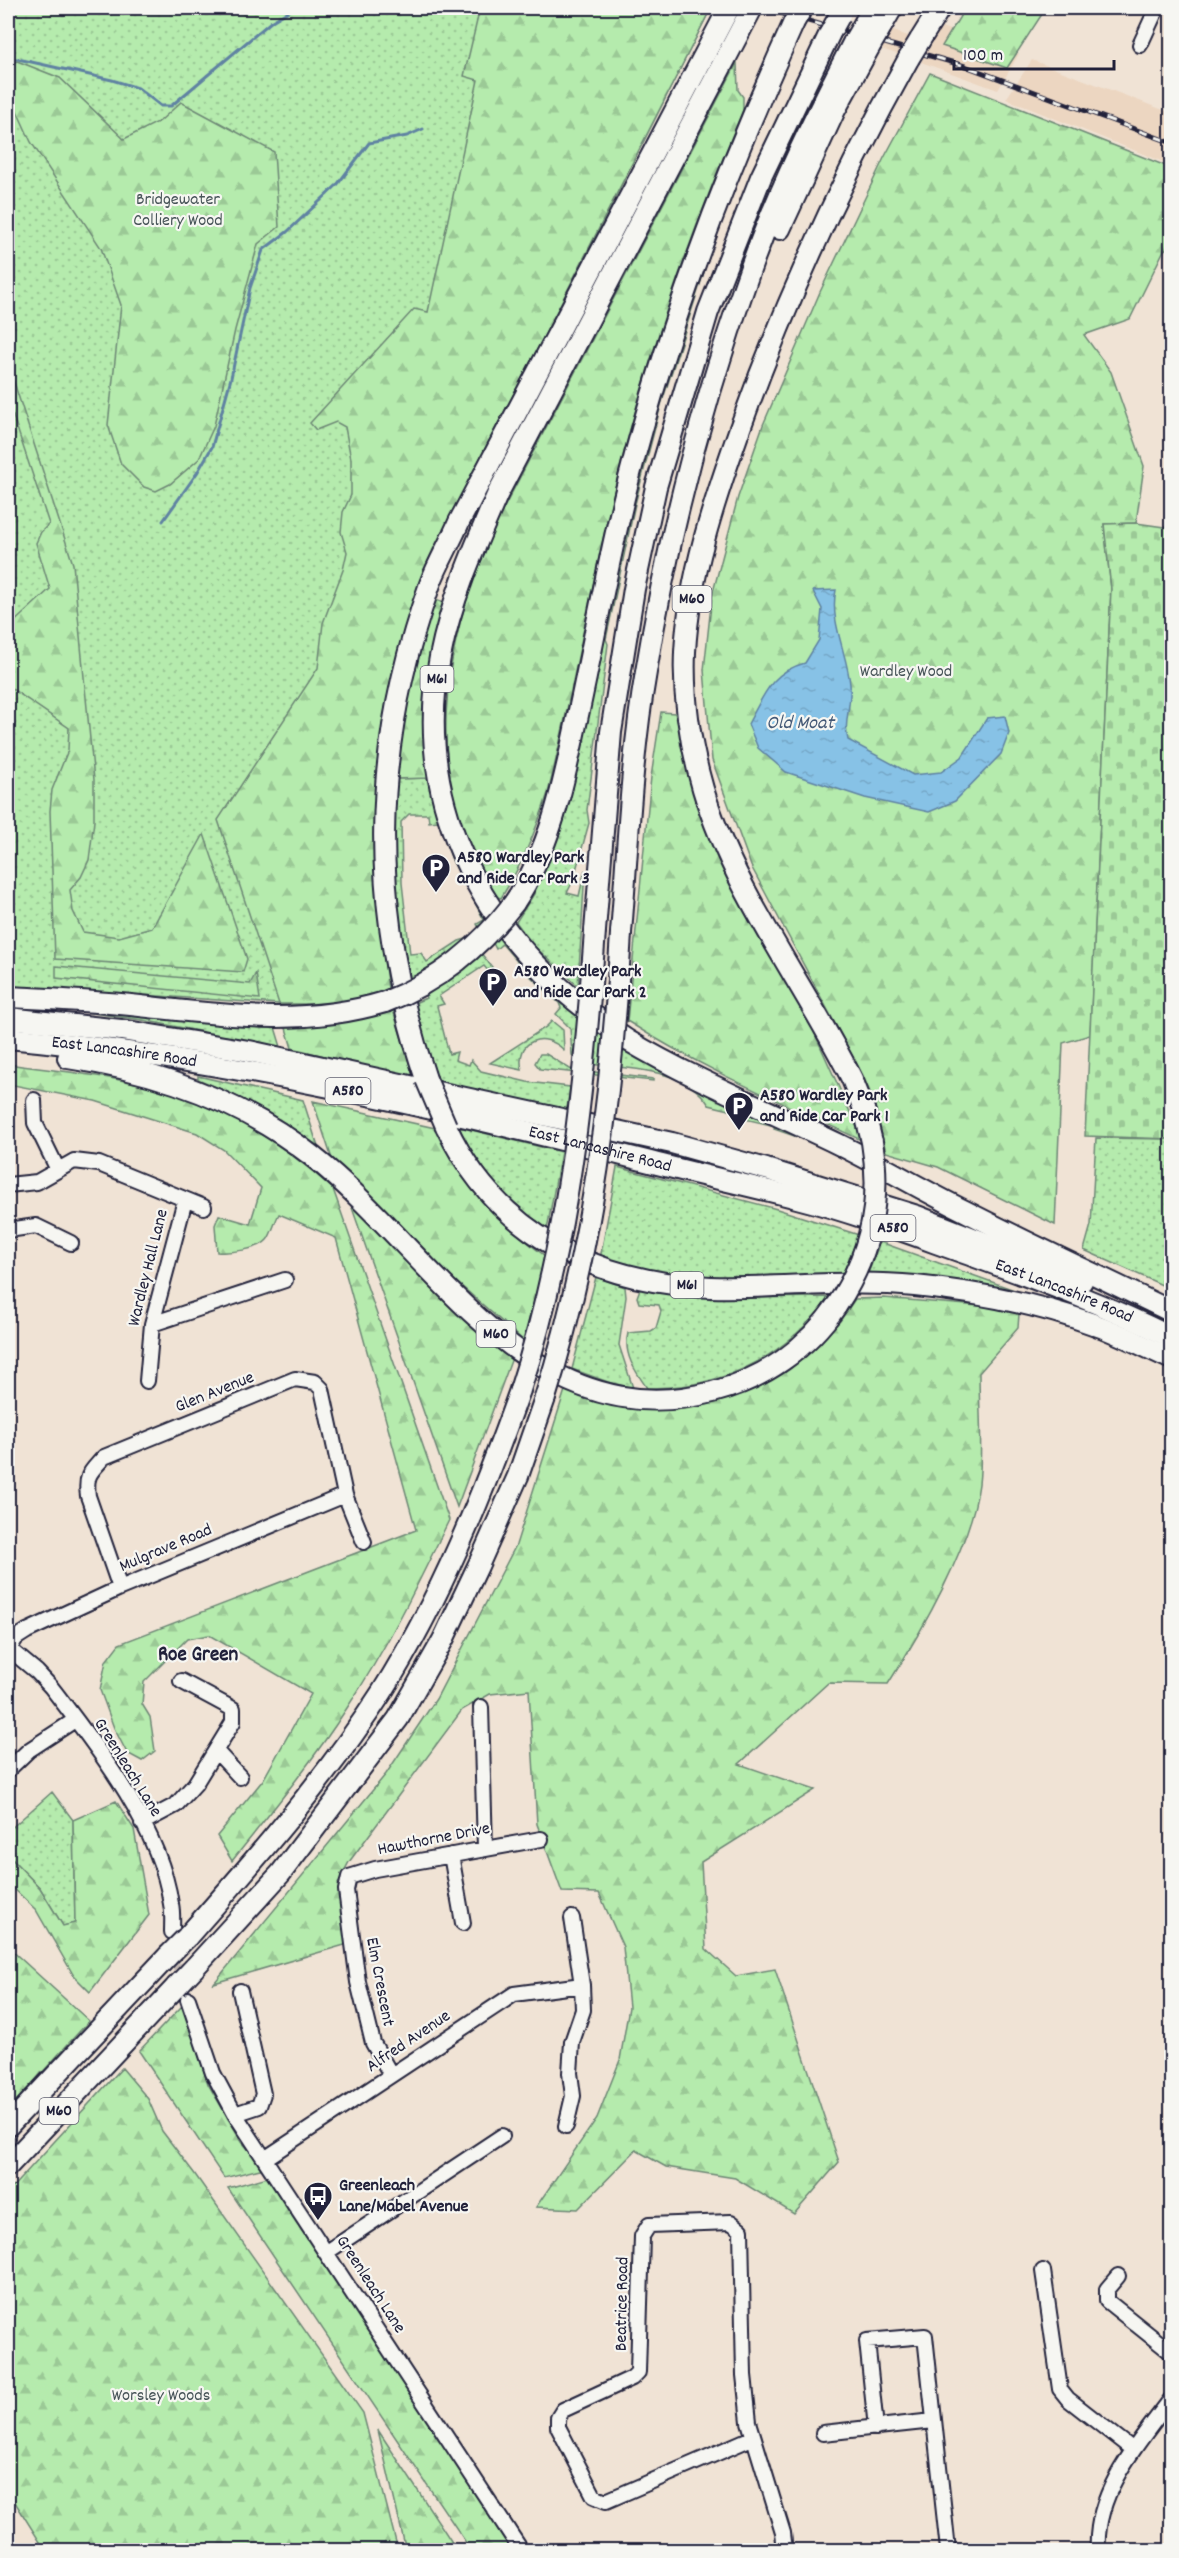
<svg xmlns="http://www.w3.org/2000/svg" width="1179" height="2558" font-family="Dekko,sans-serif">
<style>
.built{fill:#ecd6c1}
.grass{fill:url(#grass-dots);stroke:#6c8674;stroke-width:1.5}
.forest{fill:url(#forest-firs);stroke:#6c8674;stroke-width:1.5}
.cemetery{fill:url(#cemetery-stones);stroke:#6c8674;stroke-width:1.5}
.water{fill:url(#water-ripples);stroke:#5f82a2;stroke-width:1.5}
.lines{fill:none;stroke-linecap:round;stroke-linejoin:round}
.stream{stroke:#5f82a2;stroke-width:3}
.minor-tunnel{stroke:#c7bcb6;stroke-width:14;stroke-dasharray:14 7;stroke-linecap:butt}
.minor-casing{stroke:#22223b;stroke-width:18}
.highway-casing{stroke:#22223b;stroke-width:24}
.minor{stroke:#f6f6f2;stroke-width:14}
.highway{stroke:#f6f6f2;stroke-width:20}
.rail-casing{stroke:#22223b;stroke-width:5}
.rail{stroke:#f6f6f2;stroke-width:3;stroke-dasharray:9;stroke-linecap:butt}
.highway-bridge-casing{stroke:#22223b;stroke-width:24;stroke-linecap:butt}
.highway-bridge{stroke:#f6f6f2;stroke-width:20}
.labels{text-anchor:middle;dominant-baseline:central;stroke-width:4.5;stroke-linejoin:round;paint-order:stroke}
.shield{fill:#f6f6f2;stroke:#626272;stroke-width:1.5}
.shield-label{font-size:16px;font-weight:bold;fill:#22223b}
.park-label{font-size:18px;fill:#475458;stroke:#f6f6f2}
.poi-label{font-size:18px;font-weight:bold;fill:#22223b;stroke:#f6f6f2;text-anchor:start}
.street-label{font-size:18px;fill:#22223b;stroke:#f6f6f2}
.water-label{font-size:20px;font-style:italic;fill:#455a77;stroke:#f6f6f2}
.quarter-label{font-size:21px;font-weight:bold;fill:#22223b;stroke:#f6f6f2}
</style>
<defs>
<pattern id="grass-dots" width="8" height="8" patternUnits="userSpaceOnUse" patternTransform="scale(1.5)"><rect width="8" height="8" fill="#b5ebad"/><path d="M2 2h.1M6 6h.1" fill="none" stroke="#9bc996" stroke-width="1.8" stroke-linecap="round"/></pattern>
<pattern id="forest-firs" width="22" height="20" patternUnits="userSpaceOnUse" patternTransform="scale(1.5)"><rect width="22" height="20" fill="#b5ebad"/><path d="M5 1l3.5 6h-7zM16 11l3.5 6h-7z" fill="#9bc996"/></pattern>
<pattern id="cemetery-stones" width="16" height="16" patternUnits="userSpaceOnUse" patternTransform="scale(1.5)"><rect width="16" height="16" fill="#b5ebad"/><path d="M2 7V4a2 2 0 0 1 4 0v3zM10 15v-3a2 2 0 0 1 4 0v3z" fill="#9bc996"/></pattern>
<pattern id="water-ripples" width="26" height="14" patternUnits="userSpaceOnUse" patternTransform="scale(1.5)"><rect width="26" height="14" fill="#87c2e6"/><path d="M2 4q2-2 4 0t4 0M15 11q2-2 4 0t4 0" fill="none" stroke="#74a6c6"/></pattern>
</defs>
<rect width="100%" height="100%" fill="#f0e3d5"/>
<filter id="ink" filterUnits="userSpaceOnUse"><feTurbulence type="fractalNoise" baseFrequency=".0167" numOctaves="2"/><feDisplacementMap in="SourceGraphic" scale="12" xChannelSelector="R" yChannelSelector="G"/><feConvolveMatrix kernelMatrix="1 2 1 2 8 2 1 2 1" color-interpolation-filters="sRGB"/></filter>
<g filter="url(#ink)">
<path class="built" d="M941,27L1019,54L998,90L921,62Z
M885,28L911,37L900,55L875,47Z
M1032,60L1171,113V165L1006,99Z"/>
<path class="grass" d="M8,8H711C655,118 600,229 542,339C482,454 417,566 388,694C366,792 374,890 388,989L322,1004H279L8,986Z
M707,249L704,272L661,405L635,504L606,639L608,644L587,810L589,823L573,881L567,893L579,896L585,870L578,986L533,945L516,922L534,894L549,856L633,490L657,401Z
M430,778L471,890L505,941L545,985L815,1143L774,1129L775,1126L745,1119L746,1114L709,1105C686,1066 618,1068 578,1063L572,1055L570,1028L556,1014L561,1008L559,1003L528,974L502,944L496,949L483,924L478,926L477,924L484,920L452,860L438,821L429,822L428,814H409L401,822L402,883L410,954L421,953L427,962L459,941L469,938L492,967L489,972L484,966L439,996L444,1004L437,1006L449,1054L457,1052L455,1060L469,1065L471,1060L481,1071L527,1082L570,1087L566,1115L440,1086L412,1004L426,998L418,976L407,982C393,915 392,847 394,779Z
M29,1004L274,1024L281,1047L142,1020Z
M552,1021L563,1030L564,1050C544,1030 515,1040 522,1070L490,1063L546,1027Z
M540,1054H546L570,1069L653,1079V1081L540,1069L535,1063Z
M198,1076L303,1100L319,1150C280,1117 245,1099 198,1079Z
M459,1127L561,1152L547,1230C509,1204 479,1168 459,1127Z
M1096,1138L1171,1139V1289L1084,1250L1091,1225Z
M617,1167L777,1209L859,1235L842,1275L702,1278L642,1270L600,1259Z
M880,1242L1020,1292L1019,1294L867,1276Z
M596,1277L625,1287L626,1297L619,1345L633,1388L608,1382L572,1369Z
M640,1289L712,1298L830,1297C784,1358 724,1389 647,1388C635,1371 623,1354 628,1333L651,1331L656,1328L661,1311L659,1305L639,1303L637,1297Z
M52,1792L73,1820L75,1923L63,1926L40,1888L8,1855V1831Z"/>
<path class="forest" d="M480,8H711C654,120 598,232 540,344C481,457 416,567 388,694C367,793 374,890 388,989C348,1005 322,1004 279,1004L218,820L318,668L323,623L343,570L347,552L341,532L343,512L351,495V459L345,427L336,422L316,430L310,423L414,309L428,312L478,80L464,76Z
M965,8H1046L1007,68L942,46Z
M17,61L60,78L124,139L160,121L181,102L274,152L279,227L258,244L235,330L214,426L199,459L170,484L156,491L144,487L121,464L108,425L121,305L101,248L31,142L8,91V65Z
M737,63L738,90L743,97V110C691,232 647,358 615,487C590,589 573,692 548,793C536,831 522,865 501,898L497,897C417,783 442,642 496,523Z
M930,73L1171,168L1172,245L1164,250L1130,319L1084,335L1111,372L1144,466L1136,523L1104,524L1111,589L1090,1035L1063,1043L1055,1225L938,1167L886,1152L874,1103L864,1078L751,866L712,760L704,670L712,596L738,497L763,425L820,292L884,158Z
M8,364L73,564L94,780V821L89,860L81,877L70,890L73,911L83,932L119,937L152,928L204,834L247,959L243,972L55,959L50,811L52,790L68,750L69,728L8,686V616L11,625L50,589L36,543L41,532L49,524L8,401Z
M435,600L445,603L430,778L394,779C402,717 415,659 435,600Z
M661,712L675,713L682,738L863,1141C783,1103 701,1068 627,1021L651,777Z
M56,966L250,984L256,973L260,999L56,978Z
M393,1010L414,1078L292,1048L285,1025L341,1022Z
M8,1064C63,1072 130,1077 182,1096C238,1116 289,1149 333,1189L449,1520C418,1584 387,1648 347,1708C312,1762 272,1811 232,1861L217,1836L263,1780L311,1694L209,1635L187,1639L144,1682L142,1704L150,1717L155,1751L142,1761L127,1753L114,1728L100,1690L106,1661L119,1644L416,1530L336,1238L279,1214C275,1221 271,1236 267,1240C259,1250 228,1253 217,1252L215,1225L219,1215L250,1224L261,1188L224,1150L197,1133L95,1101L8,1084Z
M313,1101L435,1128C465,1188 497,1220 549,1259L524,1341L443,1270L332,1159Z
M350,1202L434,1289L512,1358L457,1507Z
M884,1298L991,1307L1019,1314L1018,1328L979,1373C979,1409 983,1448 979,1484C971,1546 922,1631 888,1684L828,1683L739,1764L815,1790L701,1862L706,1949L736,1976L775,1969L839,2162L794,2214L735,2178L666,2167L636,2150L578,2209L536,2207L597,2118L620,2060L629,2007L623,1947L599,1893L562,1892L537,1824L529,1690L490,1694L462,1710L349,1862L338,1883L348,1944L214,1983L386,1774L436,1699L516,1545L566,1387L625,1406L669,1407L713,1401L785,1369L810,1352L840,1321L855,1299Z
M116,1801L134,1829L149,1915L90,1992L74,1976L36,1910L8,1883V1855L40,1888L63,1926L75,1923L73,1820Z
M8,1947L89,2021L8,2110Z
M183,2005L208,2084L242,2142L264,2168L224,2178L139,2051Z
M122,2068L148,2099L162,2131L194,2173L363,2413L398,2550H45L8,2491V2192Z
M271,2176L511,2550H471L228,2188Z
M378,2430L457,2550H406Z"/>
<path class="cemetery" d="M1136,523L1171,528V1139L1085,1136L1111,589L1104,524Z"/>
<path class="water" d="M836,590C829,620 847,653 850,684C852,703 843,723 848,740L913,775L941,772L962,757L987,718L1005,716L1009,733L1001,754L955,801L929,812L865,798L786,772L758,748L748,724C764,695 771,672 805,663L819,640L822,609L813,591Z"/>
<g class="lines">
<path class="stream" d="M8,59H18L112,80L138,88L161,106H171L272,21L294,8
M163,521L197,473L212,447L231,378L250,288L263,250L287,232L337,185L369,143L407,136L423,129"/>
<path class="minor-tunnel" d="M174,1943L184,1985"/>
<g class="minor-casing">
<path id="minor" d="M1140,45L1157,8
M34,1100L35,1123L58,1170
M8,1185L37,1182L74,1161L99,1164L204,1207
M8,1230L36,1226L71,1243
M152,1324L285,1280
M147,1381L152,1324L185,1200
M120,1588L88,1496C85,1474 91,1472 104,1457L295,1379L315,1382L322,1389L345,1495L364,1542
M8,1648L37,1672L51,1687C97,1747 160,1827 171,1904C173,1913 172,1923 172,1932
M9,1649L16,1638L27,1631L120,1588L345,1495
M481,1707L485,1848
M216,1751L240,1777
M8,1770L29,1750L75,1720
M142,1823L176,1805L195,1784L233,1722V1709L181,1681
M451,1855L463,1923
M188,1999L213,2073L235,2114L521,2550
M391,2075L373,2043L358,1982L346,1890L349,1877L375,1869L541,1839
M235,2114L259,2106L263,2094L240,1991
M566,2126L573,2096L570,2073L572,2042L583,2010L582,1985L572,1918
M266,2158L514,1994L582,1985
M327,2252L502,2136
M1043,2271L1060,2389L1068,2399L1132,2449
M1118,2276L1107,2289V2301L1172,2353
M876,2428L867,2341L925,2336L948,2550
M823,2433L933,2421
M752,2438L606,2501L594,2496L558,2427V2418L563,2410L632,2378L638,2372L642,2236L649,2225L731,2222L741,2230L744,2375L749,2422L783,2533L785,2550
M1098,2550C1094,2492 1139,2442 1172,2398"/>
</g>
<g class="highway-casing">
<g id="highway">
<path d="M752,8L498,493C475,546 451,600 440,657C413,797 477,925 587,1010C600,1020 613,1031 627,1040C694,1080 768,1110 838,1144C881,1165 922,1190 965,1211C1033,1246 1103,1278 1172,1312"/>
<path d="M865,22L873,8"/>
<path d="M881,27L892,8"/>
<path d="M920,40L940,8"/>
<path d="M780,229L835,110L870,46"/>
<path d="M514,903C552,846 564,781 578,715C595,637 608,559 628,482C668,324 726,171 794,22"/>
<path d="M595,931L611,732L634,589L656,487L708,312L761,177L830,33"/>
<path d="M621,933C628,846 631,758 646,672C668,536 703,401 750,270C778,191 816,115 854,41"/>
<path d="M8,997C52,999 96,1001 140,1006C224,1015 303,1027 385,1002"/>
<path d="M8,1018L121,1030L249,1051L672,1143L766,1169L917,1216L1082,1281"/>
<path id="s1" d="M8,1038C225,1058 438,1108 650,1162C699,1175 748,1185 797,1198C856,1213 913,1235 970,1255C1038,1280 1107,1305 1172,1338"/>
<path d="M68,1058C156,1071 241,1100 312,1156C433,1251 529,1440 713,1392C764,1379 807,1349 837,1305"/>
<path d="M426,1079C369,911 370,751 430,584C438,563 450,543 459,522L729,8"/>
<path d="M446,1126C496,1234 596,1283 711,1287C778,1289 847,1279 915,1286C976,1292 1035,1303 1093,1324C1119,1333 1145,1347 1172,1359"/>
<path d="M872,1142L864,1109L852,1079C804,983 734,893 703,789C690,744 683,698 685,652C689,576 714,502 739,431C785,302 842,178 909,58"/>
<path d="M187,1937C256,1859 325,1780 382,1692C441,1598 483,1494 520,1390"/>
<path d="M194,1968L281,1873L398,1719L443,1640L478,1566L518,1476L545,1398"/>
<path d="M8,2126L168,1956"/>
<path d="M8,2166L176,1987"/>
</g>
</g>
<use href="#minor" class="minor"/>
<use href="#highway" class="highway"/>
<g class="rail-casing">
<path id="rail" d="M763,8L965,66L1172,143"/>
</g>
<use href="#rail" class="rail"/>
<g class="highway-bridge-casing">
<path id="highway-bridge" d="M794,22L802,8
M830,33L840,15
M854,41L865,22
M870,46L881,27
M909,58L920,40
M385,1002C439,981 479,948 514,903
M426,1079L446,1126
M837,1305C870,1256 882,1200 872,1142
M520,1390C569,1241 584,1087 595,931
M545,1398C593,1247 612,1091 621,933
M168,1956L187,1937
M176,1987L194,1968"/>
</g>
<use href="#highway-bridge" class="highway-bridge"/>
</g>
</g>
<defs>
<g id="parking-pin" transform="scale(1.5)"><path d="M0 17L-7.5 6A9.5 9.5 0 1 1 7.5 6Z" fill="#22223b" stroke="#f6f6f2"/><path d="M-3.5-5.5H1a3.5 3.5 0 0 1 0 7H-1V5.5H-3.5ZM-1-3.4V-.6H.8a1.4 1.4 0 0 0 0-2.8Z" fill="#fff"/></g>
<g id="bus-pin" transform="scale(1.5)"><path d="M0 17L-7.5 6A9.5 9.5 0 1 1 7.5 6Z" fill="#22223b" stroke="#f6f6f2"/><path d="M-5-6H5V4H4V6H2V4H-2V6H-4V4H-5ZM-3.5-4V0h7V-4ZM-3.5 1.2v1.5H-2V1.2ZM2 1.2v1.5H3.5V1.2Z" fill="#fff"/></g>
</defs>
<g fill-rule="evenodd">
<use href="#parking-pin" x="436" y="868"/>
<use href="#parking-pin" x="493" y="982"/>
<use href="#parking-pin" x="739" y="1106"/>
<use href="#bus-pin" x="318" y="2196"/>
</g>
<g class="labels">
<g class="shield">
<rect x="672.5" y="586" width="39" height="26" rx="4.5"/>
<rect x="420.5" y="666" width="33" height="26" rx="4.5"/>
<rect x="325.5" y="1078" width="45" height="26" rx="4.5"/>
<rect x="870.5" y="1215" width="45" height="26" rx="4.5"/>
<rect x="670.5" y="1272" width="33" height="26" rx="4.5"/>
<rect x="476.5" y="1321" width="39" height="26" rx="4.5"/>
<rect x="39.5" y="2098" width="39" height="26" rx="4.5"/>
</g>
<g class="shield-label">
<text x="692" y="599">M60</text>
<text x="437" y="679">M61</text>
<text x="348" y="1091">A580</text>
<text x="893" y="1228">A580</text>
<text x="687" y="1285">M61</text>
<text x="496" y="1334">M60</text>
<text x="59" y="2111">M60</text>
</g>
<g class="park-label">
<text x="178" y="200">Bridgewater<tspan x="178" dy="21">Colliery Wood</tspan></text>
<text x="906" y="672">Wardley Wood</text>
<text x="161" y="2396">Worsley Woods</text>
</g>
<g class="poi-label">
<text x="457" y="858">A580 Wardley Park<tspan x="457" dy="21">and Ride Car Park 3</tspan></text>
<text x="514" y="972">A580 Wardley Park<tspan x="514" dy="21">and Ride Car Park 2</tspan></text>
<text x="760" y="1096">A580 Wardley Park<tspan x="760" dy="21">and Ride Car Park 1</tspan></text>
<text x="339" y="2186">Greenleach<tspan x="339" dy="21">Lane/Mabel Avenue</tspan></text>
</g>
<g class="street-label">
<text stroke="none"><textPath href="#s1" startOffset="117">East Lancashire Road</textPath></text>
<text stroke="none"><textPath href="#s1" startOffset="603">East Lancashire Road</textPath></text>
<text transform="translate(149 1268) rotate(-76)">Wardley Hall Lane</text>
<text stroke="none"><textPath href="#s1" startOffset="1089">East Lancashire Road</textPath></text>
<text transform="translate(215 1393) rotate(-22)">Glen Avenue</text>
<text transform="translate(166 1549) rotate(-23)">Mulgrave Road</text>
<text transform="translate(127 1768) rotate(58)">Greenleach Lane</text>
<text transform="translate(434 1840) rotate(-11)">Hawthorne Drive</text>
<text transform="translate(379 1982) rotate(79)">Elm Crescent</text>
<text transform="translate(409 2042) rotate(-34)">Alfred Avenue</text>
<text transform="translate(370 2285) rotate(57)">Greenleach Lane</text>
<text transform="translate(623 2304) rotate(-89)">Beatrice Road</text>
</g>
<g class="water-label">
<text x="800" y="724">Old Moat</text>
</g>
<g class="quarter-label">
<text x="198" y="1656">Roe Green</text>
</g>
</g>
<rect width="1179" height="2558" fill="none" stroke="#f6f6f2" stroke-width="30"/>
<rect x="15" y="15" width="1149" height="2528" fill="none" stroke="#22223b" stroke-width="2" filter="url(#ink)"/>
<path d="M954 60v9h160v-9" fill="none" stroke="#22223b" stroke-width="3"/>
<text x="963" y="60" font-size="18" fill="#22223b" stroke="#f6f6f2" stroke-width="4.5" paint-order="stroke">100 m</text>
</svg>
